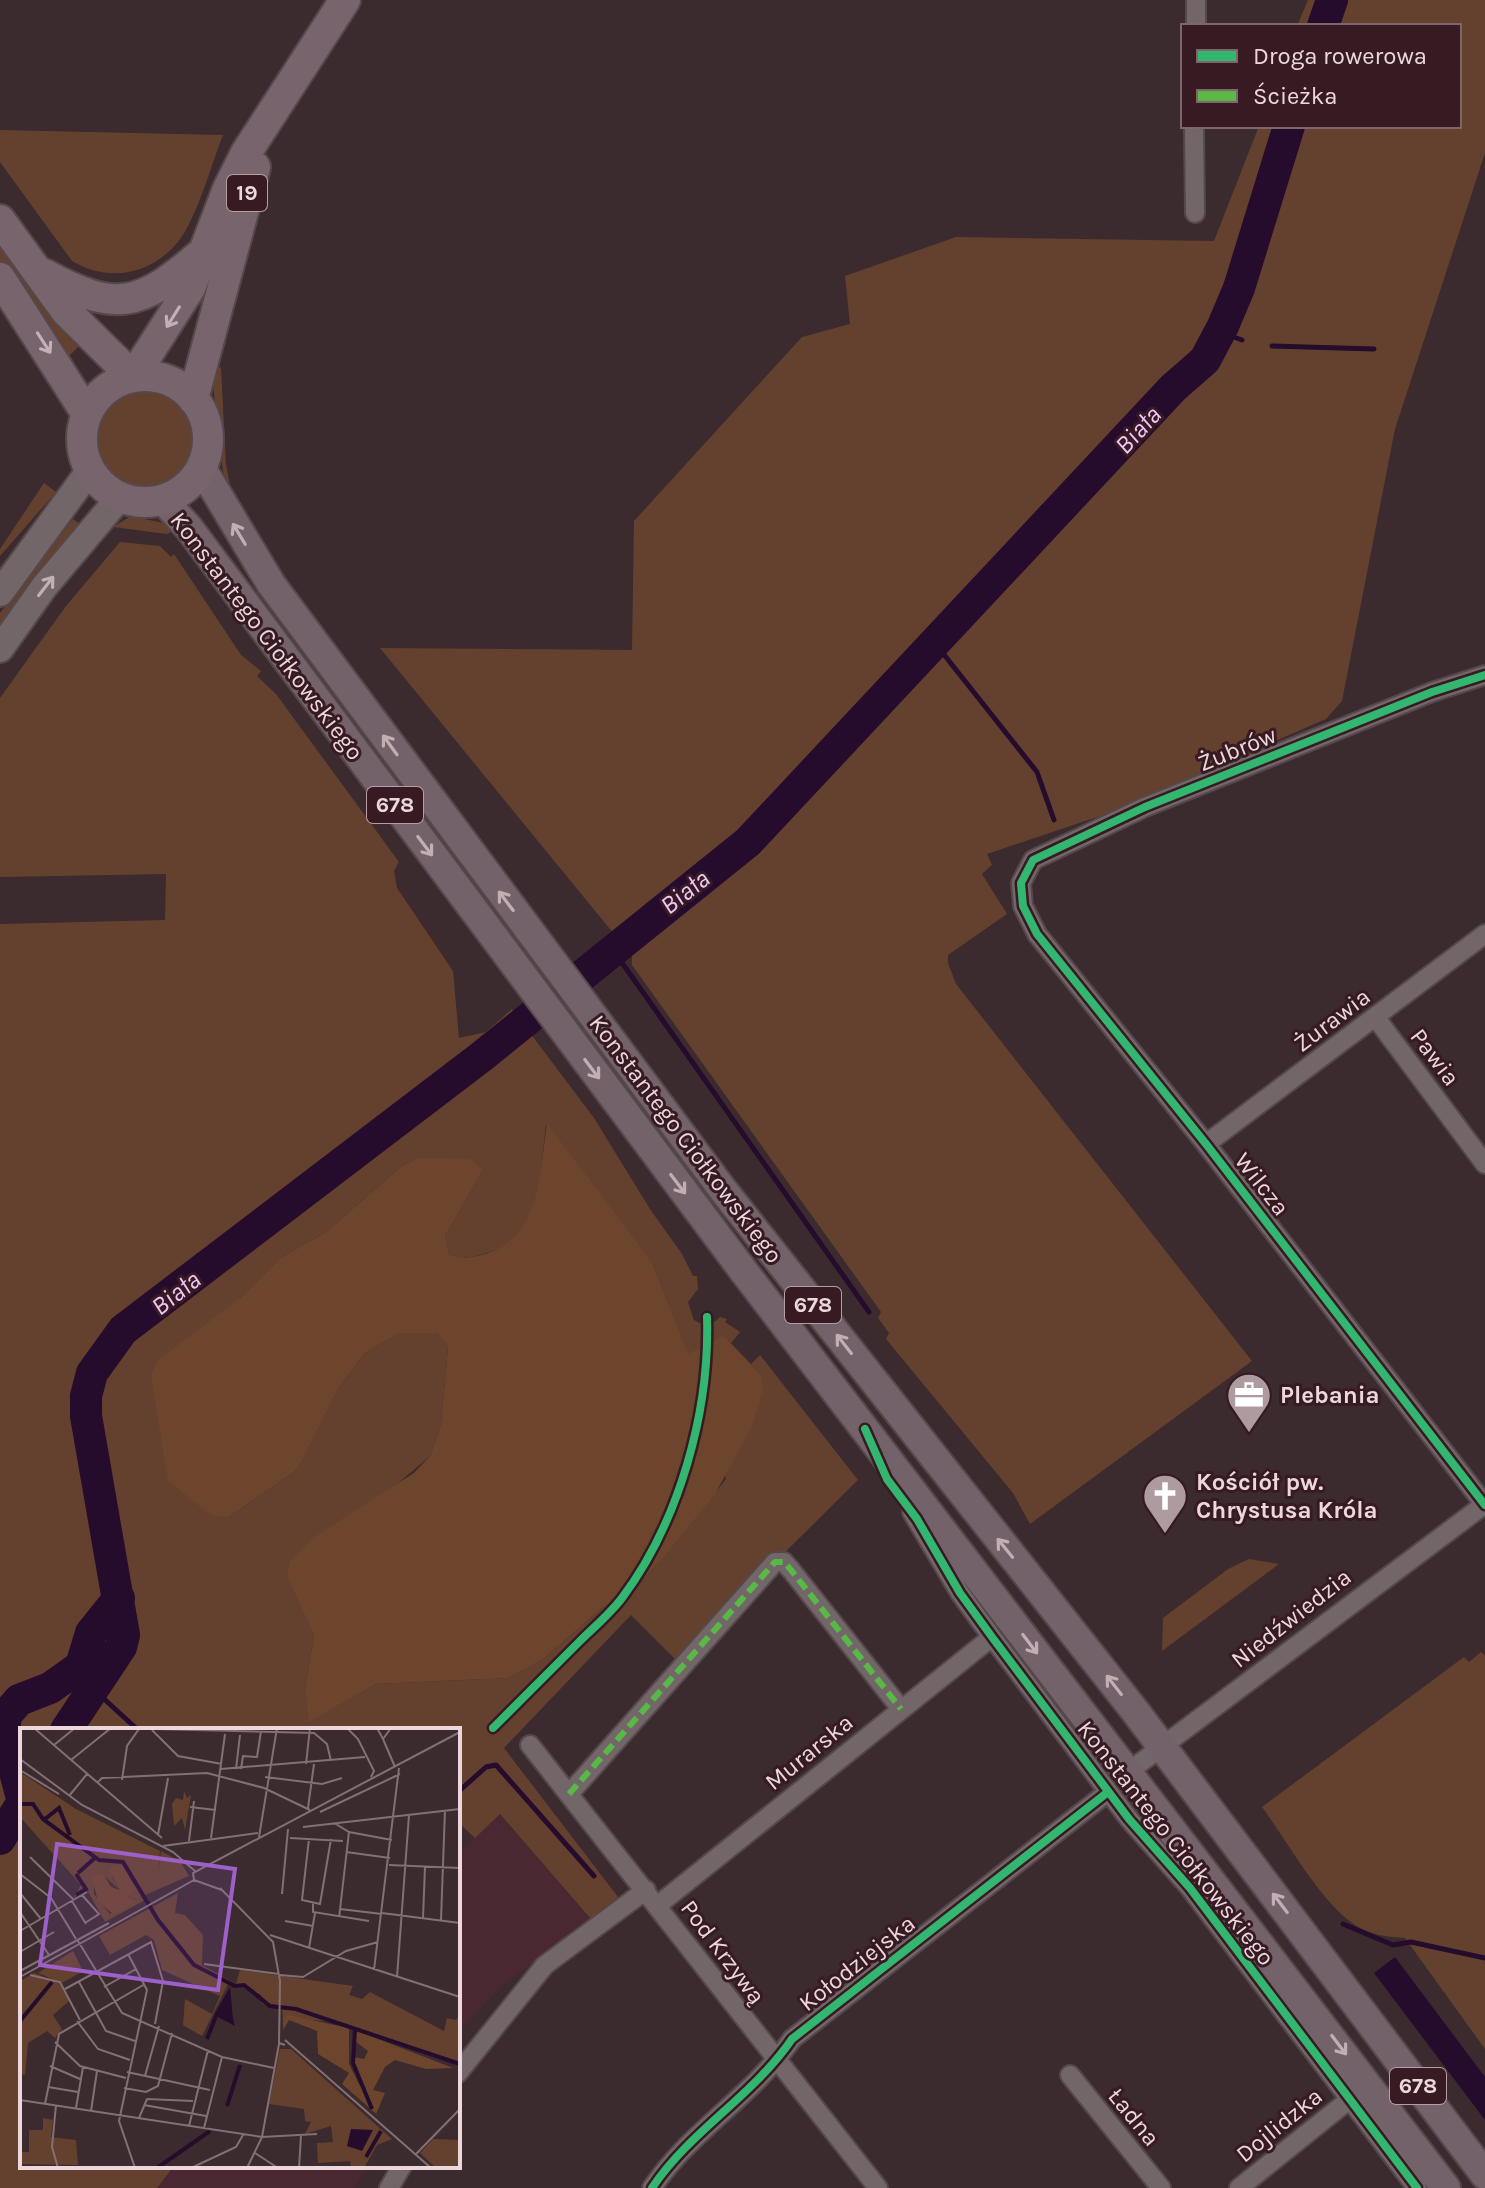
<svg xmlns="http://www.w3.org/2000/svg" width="1485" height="2188" font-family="Karla,sans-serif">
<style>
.built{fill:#4a2831}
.green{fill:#64412e;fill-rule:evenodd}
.forest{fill:#6d452d}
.water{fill:#250b2c}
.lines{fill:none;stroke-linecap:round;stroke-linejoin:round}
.stream{stroke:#250b2c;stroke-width:5}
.river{stroke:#250b2c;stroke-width:32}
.minor-casing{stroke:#55484b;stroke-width:22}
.secondary-casing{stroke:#55484b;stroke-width:30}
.primary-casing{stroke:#55484b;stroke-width:32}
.trunk-casing{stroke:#55484b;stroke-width:34}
.minor{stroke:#736669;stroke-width:18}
.secondary{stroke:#736669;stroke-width:26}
.primary{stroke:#74626a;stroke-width:28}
.trunk{stroke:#78646c;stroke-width:30}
.quiet{stroke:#58b947;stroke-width:6;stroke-dasharray:12 6;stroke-linecap:butt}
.cycleway-casing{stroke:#371a22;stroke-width:13}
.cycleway{stroke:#33b770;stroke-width:8}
.oneway{stroke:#c3afb5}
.oneway2{stroke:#c2afb4}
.oneway3{stroke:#c2b0b4}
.labels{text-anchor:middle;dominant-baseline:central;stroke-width:6;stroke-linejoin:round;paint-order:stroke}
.shield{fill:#371a22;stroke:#b69fa4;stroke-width:2}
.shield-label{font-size:22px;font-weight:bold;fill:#ecd8dc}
.street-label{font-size:24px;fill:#ecd8dc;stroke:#371a22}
.poi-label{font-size:24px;font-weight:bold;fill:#ecd8dc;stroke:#371a22;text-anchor:start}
.water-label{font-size:26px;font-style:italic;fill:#eec8fd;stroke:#371a22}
.inset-river{fill:none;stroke:#250b2c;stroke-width:4}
.inset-road{fill:none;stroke:#827074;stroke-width:2}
.view{fill:#9d60c8;fill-opacity:0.15;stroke:#9d60c8;stroke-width:4}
.inset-edge{fill:none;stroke:#ecd8dc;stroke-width:4}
</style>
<rect width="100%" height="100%" fill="#3b2b2e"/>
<path class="built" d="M500,1814L591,1919L499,1988L458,2032V1853Z
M174,2166H368L354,2188H157Z"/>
<path class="green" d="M1308,0H1485V153L1395,429L1342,701L1326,719L1109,813L987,854L992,865L982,874L1007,914L948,955V963L956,984L1252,1361L1030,1524L1013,1493L886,1339L889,1333L878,1318L881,1312L632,965V956L380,648L632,650L634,521L802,337L850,324L845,276L956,237L1214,241L1259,126H1459V26H1297Z
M0,130L223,135C211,165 197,219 177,243C149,276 107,282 72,261L0,162Z
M0,244L81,344L68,357L0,261Z
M214,364L221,368L226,465L231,489L228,493C222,472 221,456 220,435C218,410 210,390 214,364Z
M96 438a48 48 0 1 1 96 0a48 48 0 1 1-96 0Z
M44,483L56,492L0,556V549Z
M131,516L163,523L174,530L167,534L113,527Z
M73,519L81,525L0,628V613Z
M120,542L160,546L171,557L174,554L241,655L261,671L257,676L276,694L399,862L394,871L397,888L453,971L459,1038L486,1032L512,1009L594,1118L650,1209L682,1254L693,1276H697L698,1289L688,1302L694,1320C703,1326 713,1325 720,1317L727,1319L725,1322L740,1332L731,1343L751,1364L760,1355L858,1480L676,1660L631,1615L504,1748L618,1897L591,1919L500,1814L475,1838L462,1826L458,1829V1730H22V2166H174L157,2188H0V924L165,920L166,874L0,877V698L66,606ZM546,1125L652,1262L688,1355L726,1479L662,1560L621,1600L602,1608L542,1660L508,1678L376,1684L310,1721L305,1688L314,1636L288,1577L430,1456L441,1424L448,1347L437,1333H400L365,1353L339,1387L298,1469L229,1517L240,1298L280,1258L326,1232L402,1166L418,1158L483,1170L445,1236L449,1254C465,1260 474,1257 490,1252C543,1237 540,1169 546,1125Z
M1249,1559L1279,1564L1162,1651L1163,1618L1228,1569Z
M1481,1652L1485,1656V2049L1405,1938C1390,1937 1377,1936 1362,1929C1325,1911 1288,1842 1262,1807L1464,1657L1469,1662Z"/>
<path class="forest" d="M547,1124L652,1262L688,1354L723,1336L761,1376L763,1391L752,1426L715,1494L662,1560L621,1600L602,1608L542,1660L508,1678L376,1684L309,1722L305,1688L314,1636L287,1576L290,1561L314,1537L414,1473L430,1456L441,1424L448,1347L437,1333H400L365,1353L339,1387L298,1469L229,1517L211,1515L168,1481L151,1375L158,1360L240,1298L280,1258L326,1232L402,1166L418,1158L470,1159L483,1170L445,1236L449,1254C463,1259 470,1258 485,1254C542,1237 539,1173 547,1124Z"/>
<path class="water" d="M1395,1957L1485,2077V2120L1374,1973Z"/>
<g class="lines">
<path class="stream" d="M1220,332L1242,340
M1272,346L1374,349
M934,642L1037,772L1054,820
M613,950L869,1312
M91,1687L138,1730
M458,1792L486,1767L496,1765L594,1876
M1343,1924L1393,1945L1411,1942L1485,1958"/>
<path class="river" d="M1323,26L1332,0
M66,1730L121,1647L124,1635L86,1416V1396L92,1373L123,1330L481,1057L748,842L1173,388L1205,360L1223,326L1239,288L1289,126
M22,1798L4,1731L6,1715L19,1700L50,1688L81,1666L91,1633L119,1598
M0,1839L22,1803"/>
<g class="minor-casing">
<path id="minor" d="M1196,0V26
M1194,126L1195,213
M1485,675L1432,692L1145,807L1033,860L1021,883L1023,906L1037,934L1206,1144L1485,1505
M1376,1018L1485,1164
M1206,1144L1485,934
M912,1512L960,1593L992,1637L1129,1819L1190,1888L1417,2188
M530,1745L878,2188
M1128,1772L1485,1504
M569,1794L775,1562H784L791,1570L901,1709
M658,1905L992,1637
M458,2073L545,1965L646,1890
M1070,2075L1161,2188
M389,2188L402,2166
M652,2188C690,2131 753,2096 792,2039L1108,1792
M1239,2188L1350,2099"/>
</g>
<g class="secondary-casing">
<path id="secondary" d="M0,593L90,470
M0,649L44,587L120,497"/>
</g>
<g class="primary-casing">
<path id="primary" d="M201,467L271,584L723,1190L1135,1711L1485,2175
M162,499L188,527L742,1269L1446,2188"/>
</g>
<g class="trunk-casing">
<path id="trunk" d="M0,220L66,311L133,377
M44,274C116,313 139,307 200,255
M0,278L87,414
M82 439a63 63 0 1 1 126 0a63 63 0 1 1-126 0Z
M133,377L190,288L228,189L246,153L345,0
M193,399L255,167"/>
</g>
<use href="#minor" class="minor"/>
<use href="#secondary" class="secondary"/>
<use href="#primary" class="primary"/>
<use href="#trunk" class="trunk"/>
<path class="quiet" d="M569,1794L775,1562H784L791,1570L901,1709"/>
<g class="cycleway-casing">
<path id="cycleway" d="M1485,675L1432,692L1145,807L1033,860L1021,883L1023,906L1037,934L1206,1144L1485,1505
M865,1429L887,1479L917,1519L960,1593L992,1637L1129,1819L1190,1888L1417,2188
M493,1728C522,1699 551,1670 579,1642C593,1628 610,1614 622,1598C679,1522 710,1412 707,1317
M652,2188C690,2131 753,2096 792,2039L1108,1792"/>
</g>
<use href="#cycleway" class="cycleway"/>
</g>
<defs><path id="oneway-shaft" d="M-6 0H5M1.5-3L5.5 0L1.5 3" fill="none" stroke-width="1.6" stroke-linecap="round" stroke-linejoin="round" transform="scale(2)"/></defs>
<g class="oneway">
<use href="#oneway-shaft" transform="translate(173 317) rotate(122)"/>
<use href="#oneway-shaft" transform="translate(44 343) rotate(57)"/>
</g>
<g class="oneway2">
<use href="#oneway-shaft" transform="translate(239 534) rotate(-121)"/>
<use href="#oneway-shaft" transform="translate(390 745) rotate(-126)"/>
<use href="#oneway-shaft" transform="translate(425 846) rotate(53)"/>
<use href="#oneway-shaft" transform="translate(506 901) rotate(-127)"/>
<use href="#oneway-shaft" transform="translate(592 1069) rotate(53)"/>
<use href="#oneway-shaft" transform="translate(678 1184) rotate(53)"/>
<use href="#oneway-shaft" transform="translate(844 1344) rotate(-128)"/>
<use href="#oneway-shaft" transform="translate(1005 1548) rotate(-129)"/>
<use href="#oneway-shaft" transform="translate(1030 1644) rotate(53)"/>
<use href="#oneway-shaft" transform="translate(1114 1685) rotate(-128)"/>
<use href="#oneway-shaft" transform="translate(1280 1903) rotate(-127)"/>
<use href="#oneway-shaft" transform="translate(1339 2045) rotate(53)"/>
</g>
<use class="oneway3" href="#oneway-shaft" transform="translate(46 586) rotate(-52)"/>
<defs>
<g id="office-pin" transform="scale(2.3)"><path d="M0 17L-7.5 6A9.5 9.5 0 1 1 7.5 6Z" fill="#ae9b9f" stroke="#371a22"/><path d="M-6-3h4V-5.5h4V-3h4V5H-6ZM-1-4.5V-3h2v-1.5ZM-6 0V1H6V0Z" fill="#fff"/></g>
<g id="church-pin" transform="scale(2.3)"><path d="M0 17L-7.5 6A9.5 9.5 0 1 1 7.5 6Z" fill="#ae9b9f" stroke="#371a22"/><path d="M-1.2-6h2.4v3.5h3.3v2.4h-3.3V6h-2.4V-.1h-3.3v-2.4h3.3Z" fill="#fff"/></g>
</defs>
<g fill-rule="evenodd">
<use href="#office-pin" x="1249" y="1395"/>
<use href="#church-pin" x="1165" y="1496"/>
</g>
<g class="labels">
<g class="shield">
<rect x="227" y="175" width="40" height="36" rx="6"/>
<rect x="367" y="787" width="56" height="36" rx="6"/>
<rect x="785" y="1287" width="56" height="36" rx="6"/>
<rect x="1390" y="2068" width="56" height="36" rx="6"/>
</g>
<g class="shield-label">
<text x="247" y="193">19</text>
<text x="395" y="805">678</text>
<text x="813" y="1305">678</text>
<text x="1418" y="2086">678</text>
</g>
<g class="street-label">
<text transform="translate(267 636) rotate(53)">Konstantego Ciołkowskiego</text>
<text transform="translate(1237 749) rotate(-22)">Żubrów</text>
<text transform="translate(1332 1020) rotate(-37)">Żurawia</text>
<text transform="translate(1435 1057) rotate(53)">Pawia</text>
<text transform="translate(686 1139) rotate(53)">Konstantego Ciołkowskiego</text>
<text transform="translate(1262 1184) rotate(52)">Wilcza</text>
<text transform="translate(1291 1618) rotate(-38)">Niedźwiedzia</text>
<text transform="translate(809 1752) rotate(-39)">Murarska</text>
<text transform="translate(1176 1843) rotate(52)">Konstantego Ciołkowskiego</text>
<text transform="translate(723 1952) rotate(53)">Pod Krzywą</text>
<text transform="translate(857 1963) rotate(-38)">Kołodziejska</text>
<text transform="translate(1134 2117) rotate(51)">Ładna</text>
<text transform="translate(1279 2125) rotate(-39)">Dojlidzka</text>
</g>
<g class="poi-label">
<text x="1280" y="1395">Plebania</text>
<text x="1196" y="1482">Kościół pw.<tspan x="1196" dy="28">Chrystusa Króla</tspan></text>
</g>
<g class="water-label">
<text transform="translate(1138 430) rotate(-47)">Biała</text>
<text transform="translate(685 892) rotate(-38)">Biała</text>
<text transform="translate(176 1293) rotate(-38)">Biała</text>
</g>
</g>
<g transform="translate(20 1728)">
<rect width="440" height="440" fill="#3b2b2e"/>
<path d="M0,44L56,81L140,123L138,144L141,123L160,133L169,148L125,167L127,171L85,194L67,162L53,170L61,157L0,89ZM106,146L111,154L107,168L116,172L90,186L74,166V147H83L100,162L92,149ZM164,63L167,70L171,67L165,102L162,90L154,98L152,76L156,70L163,72ZM158,165L155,185L165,187L183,207L182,237L216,256L220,242L333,258L329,267L342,271L350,264L424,303L427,290L436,292L440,286V335L321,294L263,290L262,279L242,276L241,267L227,259L208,256L182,308L163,297L165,271L192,286L200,268L142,242L134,212L126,207L90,227L79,208ZM53,223L63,243L42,255L18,245ZM14,245L40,255L49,273L33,287L42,301L35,310L27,303L8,315L5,347L0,346V253ZM260,321H271L372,411L357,417L344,440H331L330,433L298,435L297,415L313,414L311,398L285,406L291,394L285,393L284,381L249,376ZM23,390L33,392L31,409L56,412L58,437L0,436V424H9V402H23ZM413,411L440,412V438L415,439L400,425Z" fill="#64412e" fill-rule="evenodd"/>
<path d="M92,138H102L116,162L107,168L117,173L94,187L78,173L71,147H84L91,159L100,162L89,142ZM268,287L329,300V336L340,358L333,329L344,331L348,323L335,313V302L433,340L406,341L375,332L365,339L353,362L365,365L356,386L362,391L322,356L329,345L298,326L297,303L269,292L263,302V290Z" fill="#6d452d"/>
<path d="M210,259L213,291L215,298L194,287ZM331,401L353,402L342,423L327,418Z" fill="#250b2c"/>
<path class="inset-river" d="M0,76H13L23,91L79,132L103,134L138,192L174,237L215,258L224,257L250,278L276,281L440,336M25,91L39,80L50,107M58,145L76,129M56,146L66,161L56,167M0,293L32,254M335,302L333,335L352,381M187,311L196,288M207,378L220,337M346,429L361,403M137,440L190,403"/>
<path class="inset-road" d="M14,0L142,110M327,0L338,11L354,43L351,49M357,0L363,11L371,0M135,1L294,5L307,16L311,33M132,2L158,28L202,36M363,11L375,39M34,17L55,0M0,31L62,77L153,124L175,143M51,32L91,0M286,36L290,0M201,41L345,29M216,41L220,7M221,41L223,28L237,29L241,3M0,42L39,66M245,49L302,56L322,50M102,52L107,18L119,1L130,0M77,55L82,50L187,45L244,60L290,82M49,68L67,46M170,79L196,82M288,80L294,36M300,84L380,46M316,96L329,104L372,112M283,99L440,81M138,107L148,50M239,109L257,0M191,110L205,6M270,110L323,113M289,111L282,172L300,176L311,111M169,113L174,73M143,118L238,105M326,124L370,130M10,129L54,172M369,137L440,140M0,146L31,170L56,211M200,160L253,214L260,253L259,315L265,317M202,162L174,152L173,145L440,4M0,165L21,191M262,166L268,101M62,167L79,186L65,195M52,173L66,196M293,175V184L349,193M320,181L362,186M0,184L29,227M362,185L440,195M319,190L329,104M403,190L405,139M421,192L425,82M265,193L293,198M0,203L67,164M250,207L440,269M58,213L102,285L202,329L254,340M289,220L295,185M0,224L34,204M108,226L127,262L99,393L115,440M184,236L259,246M354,242L379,40M0,243L89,195M10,247L40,254L60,292M260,247L283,249L326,223L358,214M0,249L174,152M377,249L389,87M59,254L86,303L115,313M84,259L116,241M45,261L131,214L143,253L135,296M57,293L78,321L110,332M265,312L411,440M35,314L60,338L106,350M30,338L60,351M107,344L190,362M125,348L139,298M28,359L58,364M104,360L126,364L138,358L152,305M0,372L242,409L297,406M25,376L39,306L125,256M36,377L32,419L38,440M124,377L186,388M56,380L63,339M71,383L77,343M119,390L127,371L173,373M169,398L188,322M184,400L202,329M235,425L258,440M396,426L440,381M171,440L216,419L223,407M227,440L242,409L259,316M279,440L281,407"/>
<path class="view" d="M37,116L215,141L198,262L20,237Z"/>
<rect width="440" height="440" class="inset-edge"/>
</g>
<rect x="1181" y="24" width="280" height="104" fill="#371a22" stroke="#7f666c" stroke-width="2"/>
<rect x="1197" y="50" width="40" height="12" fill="#33b770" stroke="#7f666c" stroke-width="2"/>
<text x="1253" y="64" font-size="24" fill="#ecd8dc">Droga rowerowa</text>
<rect x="1197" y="90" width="40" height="12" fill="#58b947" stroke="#7f666c" stroke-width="2"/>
<text x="1253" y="104" font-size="24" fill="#ecd8dc">Ścieżka</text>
</svg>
